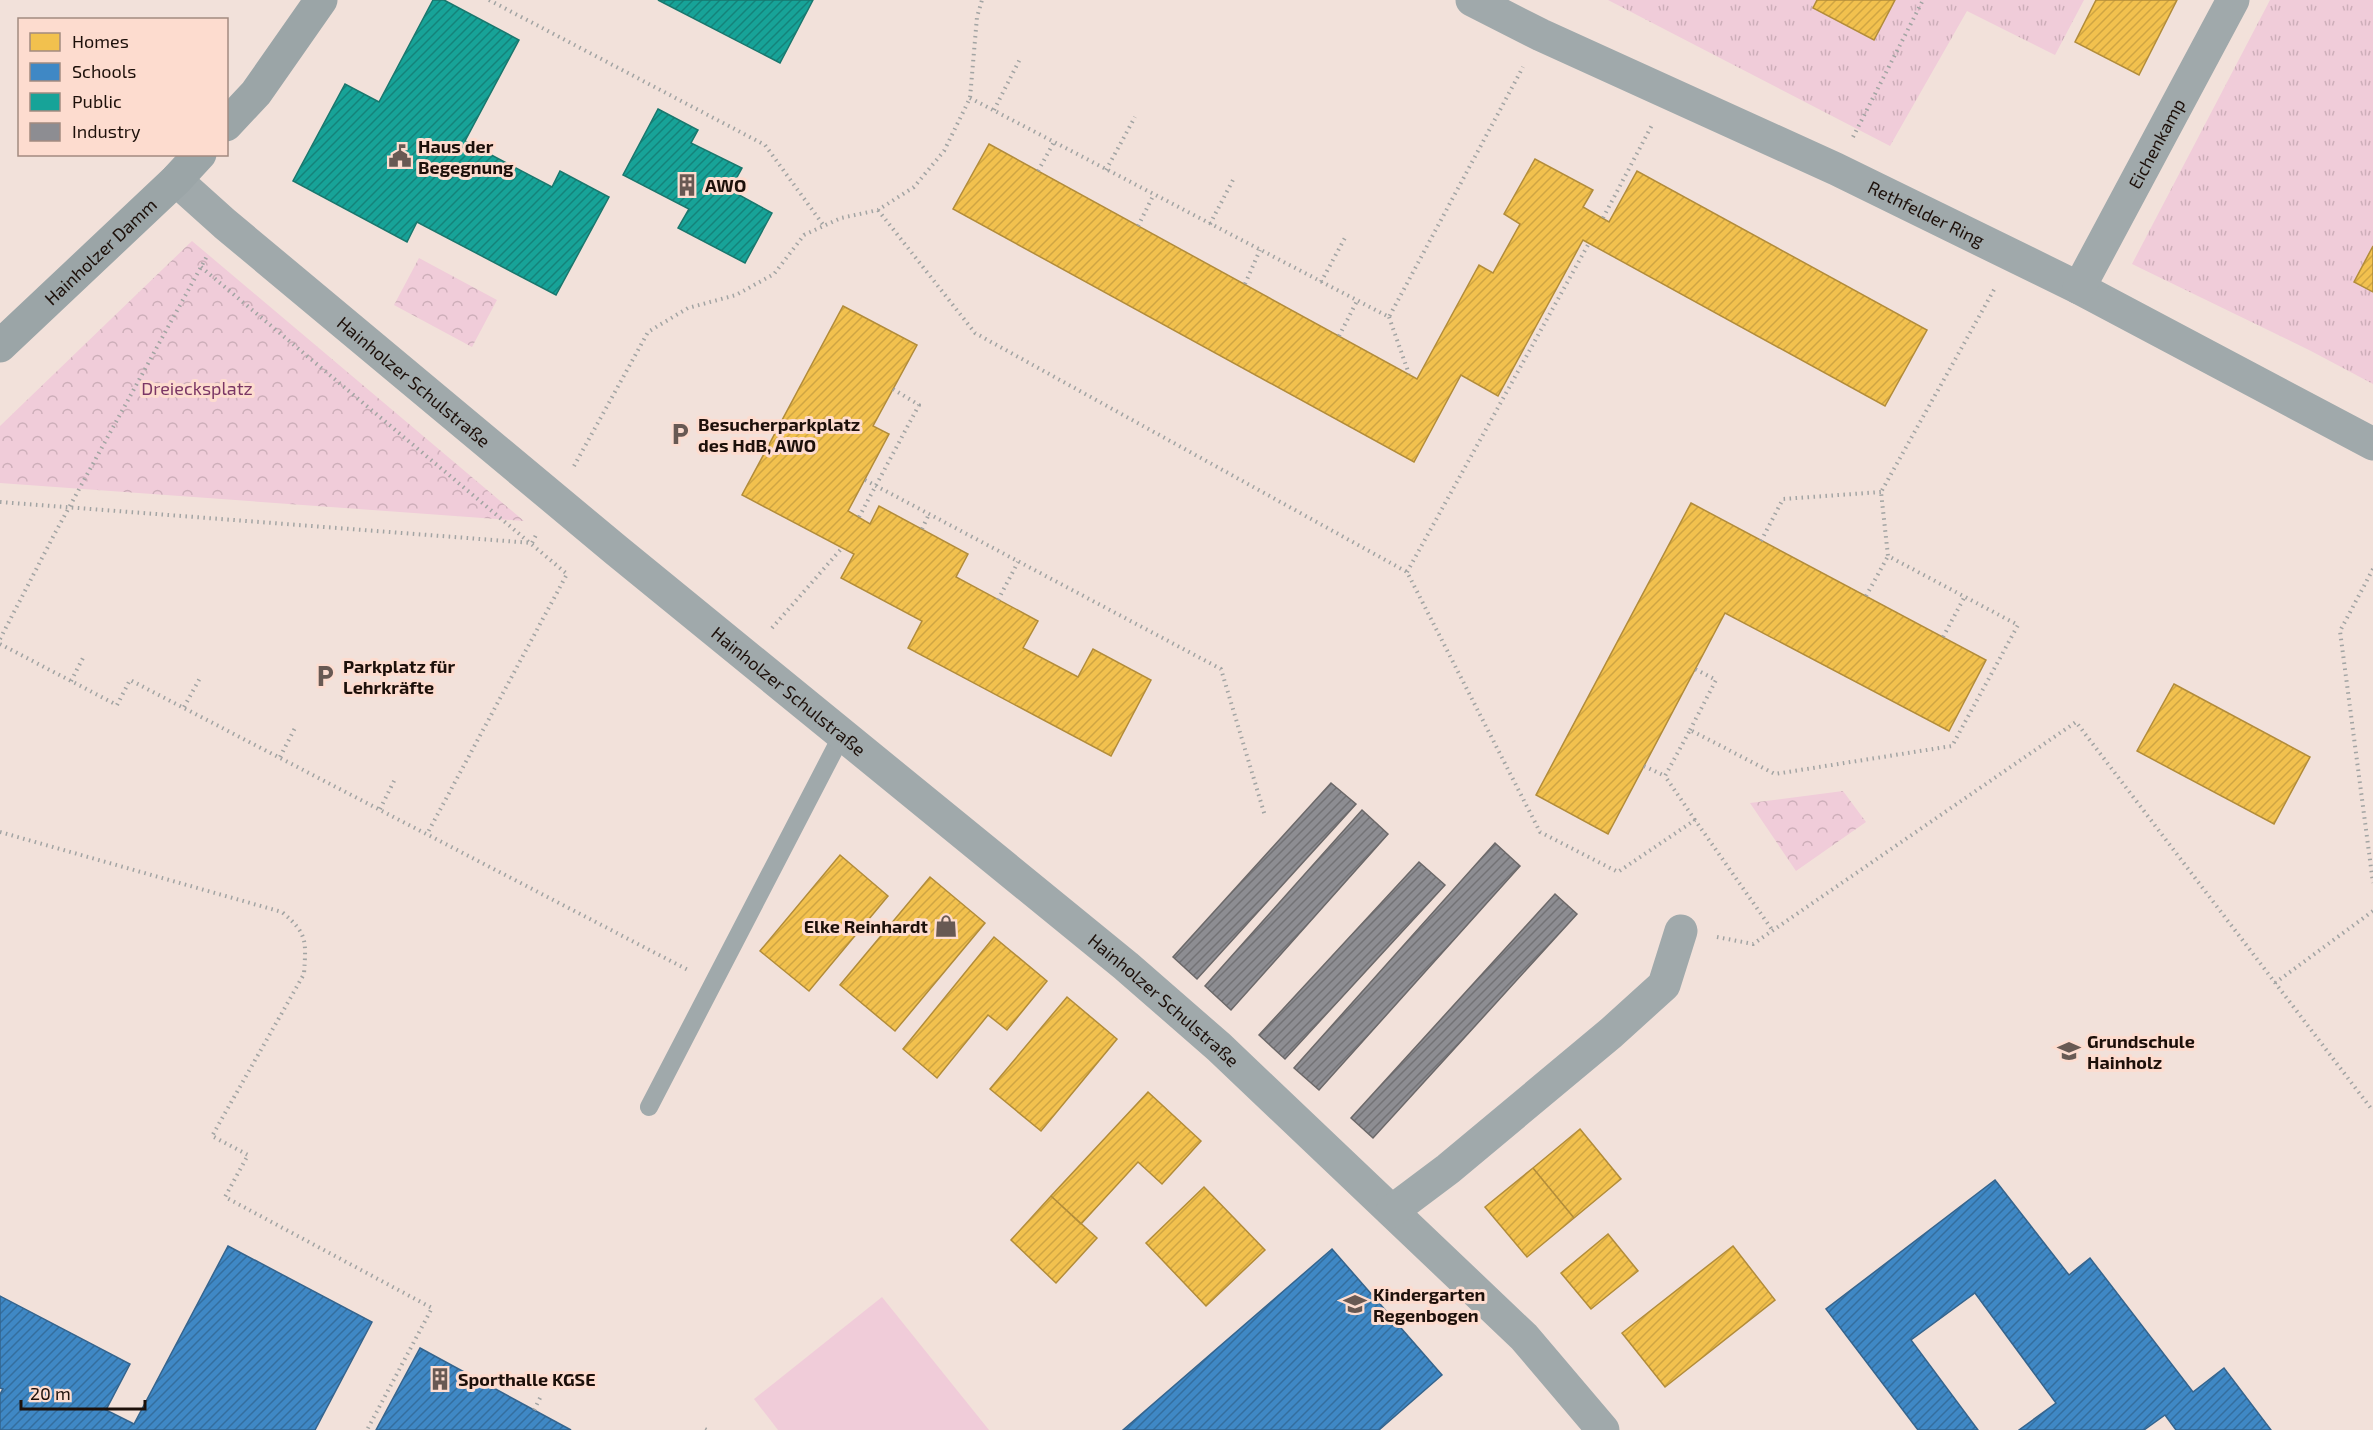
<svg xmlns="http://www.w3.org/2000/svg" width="2373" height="1430" font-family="'Exo 2',sans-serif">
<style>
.grass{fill:url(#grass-tufts)}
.park{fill:url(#park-crowns)}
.pitch{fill:#f0ccd9}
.homes{fill:url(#homes-hatch);stroke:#b28c3a;stroke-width:1.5}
.schools{fill:url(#schools-hatch);stroke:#35648d;stroke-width:1.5}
.public{fill:url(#public-hatch);stroke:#19776d;stroke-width:1.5}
.industry{fill:url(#industry-hatch);stroke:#6b6869;stroke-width:1.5}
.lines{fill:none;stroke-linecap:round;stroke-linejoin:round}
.path{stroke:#a2a4a3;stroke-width:4;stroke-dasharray:1.5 4.5;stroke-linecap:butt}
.lane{stroke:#a0a9ab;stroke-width:18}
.street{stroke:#a0a9ab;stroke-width:33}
.secondary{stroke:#9ba5a7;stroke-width:33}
.labels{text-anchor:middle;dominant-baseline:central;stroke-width:6;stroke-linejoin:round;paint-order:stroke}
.street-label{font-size:18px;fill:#1d100a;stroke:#fddccf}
.poi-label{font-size:18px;font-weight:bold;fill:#1d100a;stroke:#fddccf;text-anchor:start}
.park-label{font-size:18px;fill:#7b3765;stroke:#fddccf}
</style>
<defs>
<pattern id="grass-tufts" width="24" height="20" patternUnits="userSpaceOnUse" patternTransform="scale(1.5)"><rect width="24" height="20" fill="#f0ccd9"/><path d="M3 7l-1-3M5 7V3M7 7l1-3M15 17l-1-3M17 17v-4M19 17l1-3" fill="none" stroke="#cdaeb9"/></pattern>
<pattern id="park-crowns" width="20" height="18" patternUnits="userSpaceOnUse" patternTransform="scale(1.5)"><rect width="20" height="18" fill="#f0ccd9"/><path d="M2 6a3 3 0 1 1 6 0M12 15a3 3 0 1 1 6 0" fill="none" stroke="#cdaeb9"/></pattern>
<pattern id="homes-hatch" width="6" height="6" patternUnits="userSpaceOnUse" patternTransform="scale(1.5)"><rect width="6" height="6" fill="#f2c14e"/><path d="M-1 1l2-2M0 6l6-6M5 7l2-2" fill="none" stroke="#cfa543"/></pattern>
<pattern id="schools-hatch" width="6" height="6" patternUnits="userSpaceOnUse" patternTransform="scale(1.5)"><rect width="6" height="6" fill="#3f88c5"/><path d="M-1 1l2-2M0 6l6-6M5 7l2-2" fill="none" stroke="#346e9e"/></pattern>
<pattern id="public-hatch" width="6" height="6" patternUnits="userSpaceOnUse" patternTransform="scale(1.5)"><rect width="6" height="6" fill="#17a398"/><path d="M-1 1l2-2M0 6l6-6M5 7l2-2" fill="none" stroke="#14837a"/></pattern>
<pattern id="industry-hatch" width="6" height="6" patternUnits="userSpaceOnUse" patternTransform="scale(1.5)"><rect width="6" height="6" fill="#8d8d92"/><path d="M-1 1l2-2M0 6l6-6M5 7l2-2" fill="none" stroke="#737275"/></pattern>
</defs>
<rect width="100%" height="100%" fill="#f2e1da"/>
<path class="grass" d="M1608,0H2084L2055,55L1967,11L1890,146Z
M2270,0H2373V384L2311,351L2132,264Z"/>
<path class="park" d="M192,241L524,521L0,483V426Z
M419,258L497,300L472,347L394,305Z
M1843,791L1866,822L1796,871L1750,803Z"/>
<path class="pitch" d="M882,1297L989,1430H778L754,1399Z"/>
<path class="homes" d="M1817,0H1895L1874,40L1813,8Z
M2096,0H2177L2139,75L2075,42Z
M989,144L1417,379L1479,265L1493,273L1520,224L1504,214L1535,159L1593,190L1583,207L1609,222L1637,171L1927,330L1885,406L1583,240L1498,396L1461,375L1414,462L953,209Z
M2373,246V292L2354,282Z
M843,306L917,345L873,426L889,434L848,511L870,524L879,506L968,554L956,577L1038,621L1023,648L1078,677L1093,649L1151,680L1111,756L908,648L922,621L841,578L854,554L742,495Z
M1691,503L1986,660L1949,731L1725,613L1608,834L1536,795Z
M2174,684L2310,757L2274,824L2137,751Z
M840,855L888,896L809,991L760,951Z
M930,877L985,923L895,1031L840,985Z
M994,937L1047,981L1007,1030L988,1015L937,1078L903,1049Z
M1067,997L1117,1039L1041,1131L990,1089Z
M1148,1092L1201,1141L1162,1184L1138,1162L1081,1224L1051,1196Z
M1580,1129L1621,1179L1574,1218L1533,1168Z
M1533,1168L1574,1218L1527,1257L1485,1207Z
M1204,1187L1265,1250L1206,1306L1146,1243Z
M1051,1196L1097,1238L1056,1283L1011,1240Z
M1608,1234L1638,1271L1591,1309L1561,1273Z
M1733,1246L1775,1300L1665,1387L1622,1333Z"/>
<path class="schools" d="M1995,1180L2069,1275L2090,1258L2193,1392L2224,1368L2271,1430H2176L2165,1415L2144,1430H2019L2056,1403L1975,1293L1911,1340L1978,1430H1918L1826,1309Z
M228,1246L372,1322L315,1430H0V1394L3,1389L0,1388V1296L130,1364L106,1410L134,1424Z
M1332,1249L1442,1375L1379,1430H1123Z
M420,1348L534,1410L571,1430H376Z"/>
<path class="public" d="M433,0H444L519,40L465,141L552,187L560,171L609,197L556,295L417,222L407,242L293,181L345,84L379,102Z
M658,0H813L780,63Z
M658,109L698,130L691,143L742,168L730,190L772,213L745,263L678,228L689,209L623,175Z"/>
<path class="industry" d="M1331,783L1356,804L1197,979L1173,957Z
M1362,810L1388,834L1231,1010L1205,986Z
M1495,843L1520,866L1319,1090L1294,1068Z
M1419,862L1445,885L1285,1059L1259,1035Z
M1555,894L1577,914L1373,1138L1351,1118Z"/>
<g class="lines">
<path class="path" d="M489,0L765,145L824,226
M970,98L1389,317L1523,67
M994,110L1021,57
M1853,137L1923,0
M1106,170L1135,117
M1038,171L1054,142
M878,210L975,333L1407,572L1540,832L1618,872L1695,820L1773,931
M1603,218L1652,125
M1210,224L1234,178
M1138,226L1154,194
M201,267L567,574L427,834
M1321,282L1346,236
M1245,284L1260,250
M1389,317L1409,374
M1339,336L1357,301
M574,466L648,332L688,308L736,295L774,274L804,235L841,218L878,210L914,187L944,151L970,98L977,17L982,0
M865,480L1221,669L1265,816
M0,502L532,543L537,533
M859,517L919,405L893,389
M922,529L929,514
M1761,541L1783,499L1881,492
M2373,569L2340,631L2373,883
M1407,572L1589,243
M1866,596L1888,556
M998,600L1018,562
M772,628L842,548
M1943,637L1965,596
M0,639L55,533L207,256
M0,644L117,705L130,680L688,970
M71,681L84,656
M184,707L200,678
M1690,730L1716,680L1695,669
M280,757L296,726
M1644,766L1665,776
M380,809L396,777
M1695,820L1665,776L1690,730L1775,774L1952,746L2018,625L1888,556L1881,492L1995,288
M0,832L282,912C308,934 306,941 304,974L212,1136L248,1155L225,1197L432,1308L367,1430
M1717,937L1753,944L2076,722L2373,1111
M2275,983L2373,911
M534,1410L542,1394
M705,1429L707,1430"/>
<path class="lane" d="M649,1107L842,735"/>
<g class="street">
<path id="s1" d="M1472,0L1541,35L1836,169L2079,288L2373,444"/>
<path id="s2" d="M176,180L225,224L616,550L1126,966L1219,1047L1524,1337L1603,1430"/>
<path id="s3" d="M2079,288L2233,0"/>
<path d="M1392,1211L1448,1169L1611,1033L1664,985L1681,931"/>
</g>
<g class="secondary">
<path d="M226,125L256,93L321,0"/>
<path id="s4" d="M0,346L176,180L200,154"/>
</g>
</g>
<defs>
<g id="civic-bare" transform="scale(1.8)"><path d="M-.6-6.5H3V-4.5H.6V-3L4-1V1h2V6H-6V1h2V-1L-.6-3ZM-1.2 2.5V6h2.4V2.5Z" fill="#685953" stroke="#fddccf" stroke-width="2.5" paint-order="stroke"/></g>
<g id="building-bare" transform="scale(1.8)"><path d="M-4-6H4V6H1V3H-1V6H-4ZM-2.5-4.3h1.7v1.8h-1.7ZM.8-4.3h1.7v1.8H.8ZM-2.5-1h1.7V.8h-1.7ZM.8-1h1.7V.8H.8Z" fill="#685953" stroke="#fddccf" stroke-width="2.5" paint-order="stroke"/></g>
<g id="parking-bare" transform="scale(1.8)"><path d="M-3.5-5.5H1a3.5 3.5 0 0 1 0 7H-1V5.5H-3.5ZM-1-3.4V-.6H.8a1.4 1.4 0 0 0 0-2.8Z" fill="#685953" stroke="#fddccf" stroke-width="2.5" paint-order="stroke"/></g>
<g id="shop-bare" transform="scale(1.8)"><path d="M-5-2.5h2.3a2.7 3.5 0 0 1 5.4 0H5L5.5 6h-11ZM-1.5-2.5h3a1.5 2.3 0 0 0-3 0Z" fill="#685953" stroke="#fddccf" stroke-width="2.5" paint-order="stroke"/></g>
<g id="school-bare" transform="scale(1.8)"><path d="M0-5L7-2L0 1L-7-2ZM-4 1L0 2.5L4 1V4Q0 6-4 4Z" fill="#685953" stroke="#fddccf" stroke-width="2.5" paint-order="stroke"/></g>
</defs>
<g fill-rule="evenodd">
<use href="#civic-bare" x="400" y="156"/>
<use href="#building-bare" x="687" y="185"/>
<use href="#parking-bare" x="680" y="434"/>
<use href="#parking-bare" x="325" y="676"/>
<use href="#shop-bare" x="946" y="926"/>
<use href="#school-bare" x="2069" y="1051"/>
<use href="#school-bare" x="1355" y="1304"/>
<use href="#building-bare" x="440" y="1379"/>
</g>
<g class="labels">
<g class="street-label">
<text stroke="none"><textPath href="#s3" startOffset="164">Eichenkamp</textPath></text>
<text stroke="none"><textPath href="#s1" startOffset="502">Rethfelder Ring</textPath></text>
<text stroke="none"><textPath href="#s4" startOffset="138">Hainholzer Damm</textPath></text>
<text stroke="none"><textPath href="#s2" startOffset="312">Hainholzer Schulstraße</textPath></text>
<text stroke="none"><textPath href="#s2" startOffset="798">Hainholzer Schulstraße</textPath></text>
<text stroke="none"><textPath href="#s2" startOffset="1284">Hainholzer Schulstraße</textPath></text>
</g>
<g class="poi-label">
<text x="418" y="146">Haus der<tspan x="418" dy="21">Begegnung</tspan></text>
<text x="705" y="185">AWO</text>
<text x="698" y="424">Besucherparkplatz<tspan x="698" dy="21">des HdB, AWO</tspan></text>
<text x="343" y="666">Parkplatz für<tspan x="343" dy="21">Lehrkräfte</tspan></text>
<text x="928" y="926" text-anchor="end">Elke Reinhardt</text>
<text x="2087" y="1041">Grundschule<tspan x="2087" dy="21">Hainholz</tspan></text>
<text x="1373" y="1294">Kindergarten<tspan x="1373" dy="21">Regenbogen</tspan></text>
<text x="458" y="1379">Sporthalle KGSE</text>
</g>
<g class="park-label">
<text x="197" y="388">Dreiecksplatz</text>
</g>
</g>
<rect x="18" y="18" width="210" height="138" fill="#fddccf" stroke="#a38a80" stroke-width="1.5"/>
<rect x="30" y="33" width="30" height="18" fill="#f2c14e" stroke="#a38a80" stroke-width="1.5"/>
<text x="72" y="48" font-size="18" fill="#1d100a">Homes</text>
<rect x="30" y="63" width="30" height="18" fill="#3f88c5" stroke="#a38a80" stroke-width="1.5"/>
<text x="72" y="78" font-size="18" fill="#1d100a">Schools</text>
<rect x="30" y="93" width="30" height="18" fill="#17a398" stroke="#a38a80" stroke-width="1.5"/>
<text x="72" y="108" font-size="18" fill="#1d100a">Public</text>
<rect x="30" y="123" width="30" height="18" fill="#8d8d92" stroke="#a38a80" stroke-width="1.5"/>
<text x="72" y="138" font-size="18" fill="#1d100a">Industry</text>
<path d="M21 1400v9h124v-9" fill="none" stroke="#1d100a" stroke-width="3"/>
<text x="30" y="1400" font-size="18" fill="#1d100a" stroke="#fddccf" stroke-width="4.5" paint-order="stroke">20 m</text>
</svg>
